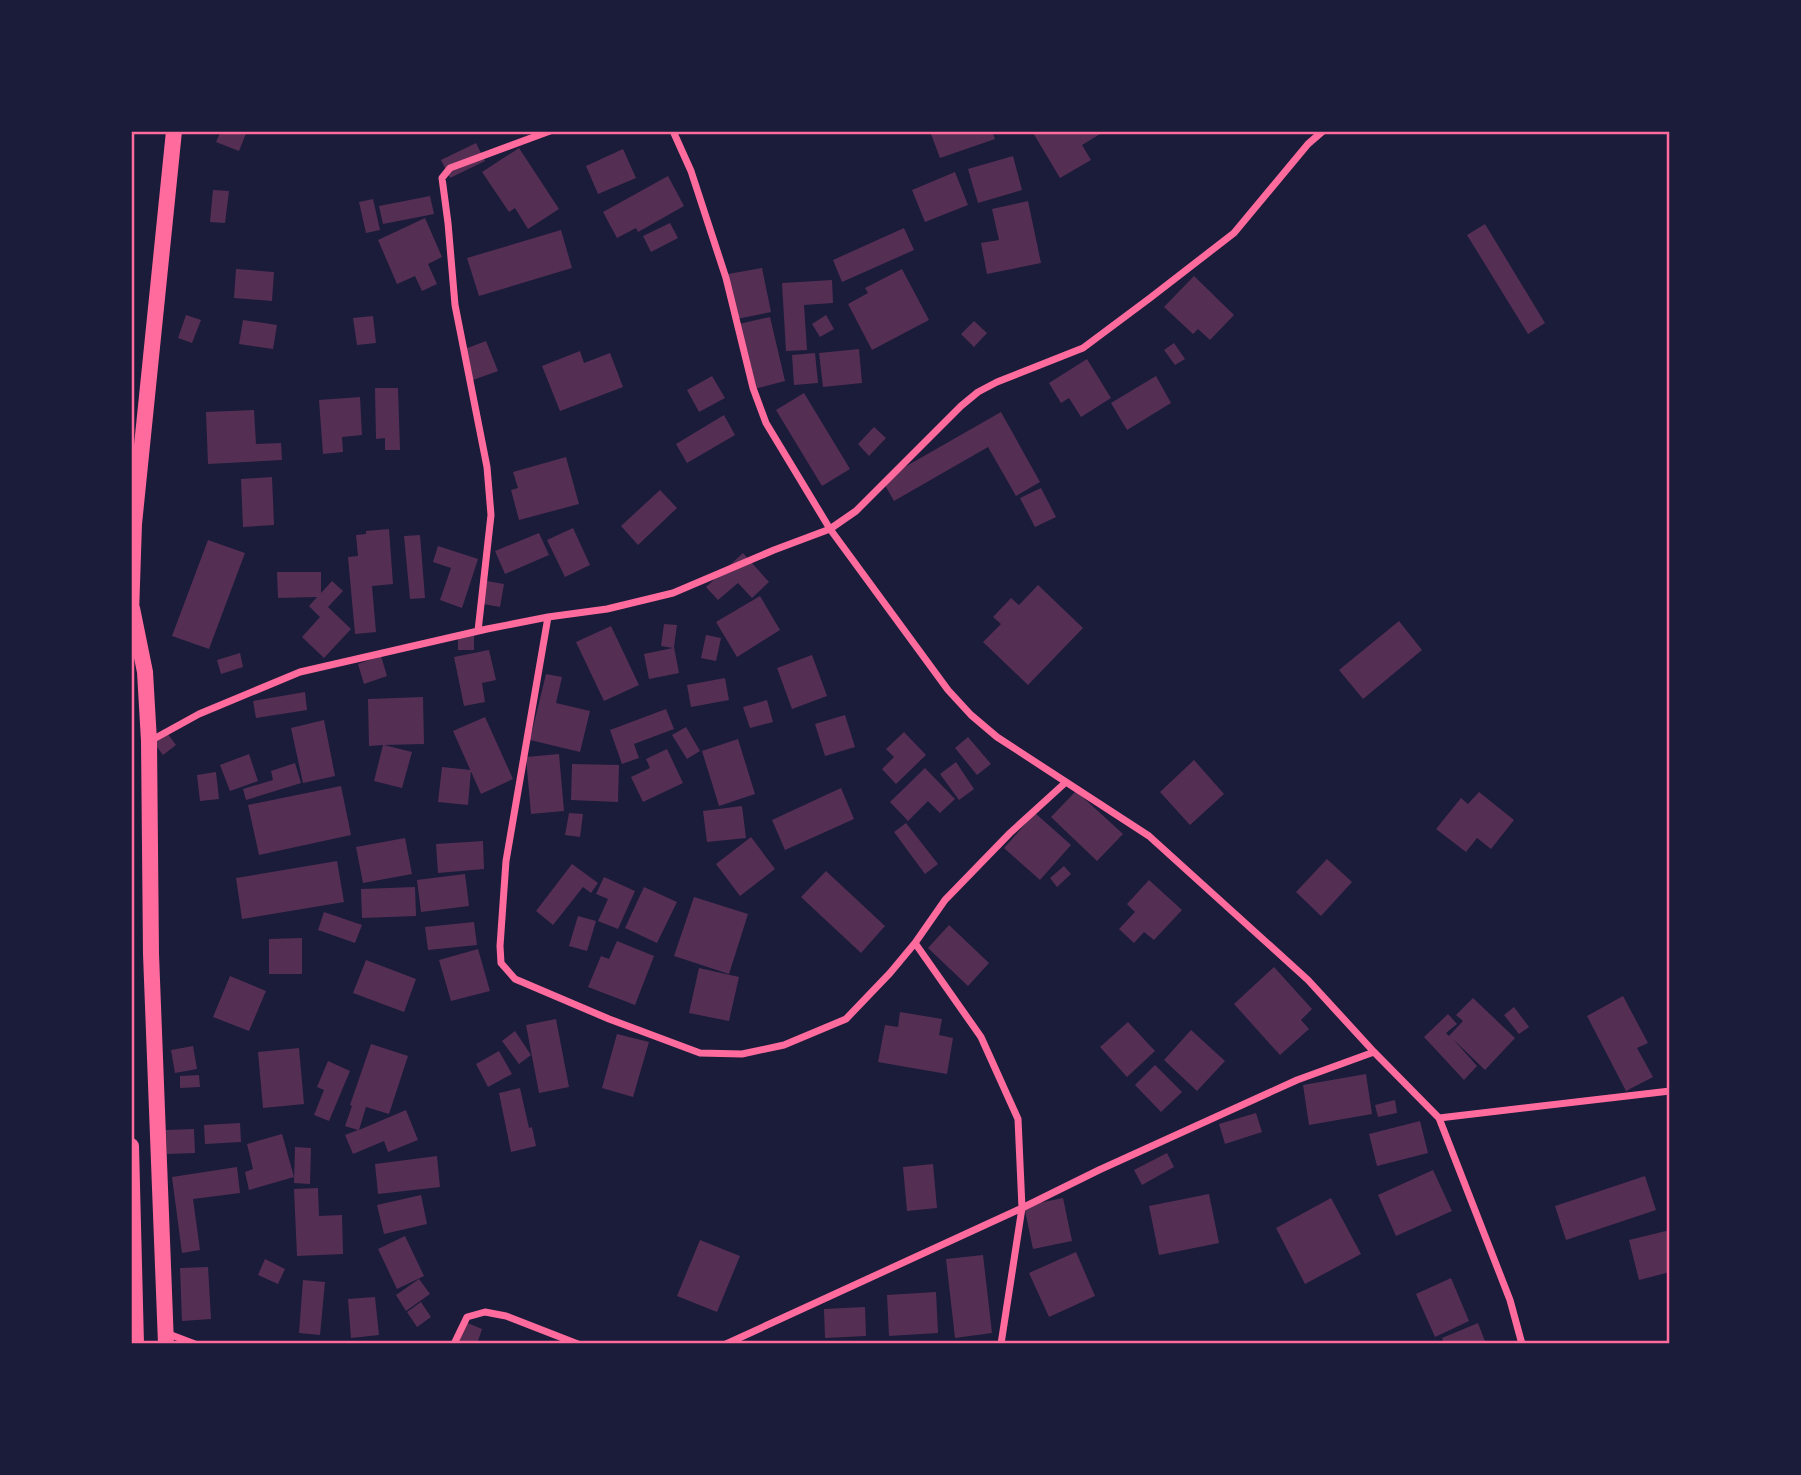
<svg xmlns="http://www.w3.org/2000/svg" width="1801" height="1475" font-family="Montserrat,sans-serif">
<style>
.building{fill:#542f53}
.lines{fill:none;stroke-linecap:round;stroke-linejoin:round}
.minor{stroke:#ff6b9d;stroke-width:7}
.primary{stroke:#ff6b9d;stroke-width:16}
.neatline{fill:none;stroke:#ff6b9d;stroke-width:2.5}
</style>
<rect width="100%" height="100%" fill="#1b1b3a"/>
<path class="building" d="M221,131H247L239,151L216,142Z
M940,131H992L995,139L940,158L931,134Z
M1032,131H1105L1082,145L1091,160L1060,178Z
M476,143L485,161L450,178L441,160Z
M519,148L559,209L528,229L515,208L509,212L482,172Z
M623,149L636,178L598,194L586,166Z
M1013,156L1022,190L978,203L968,169Z
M955,172L968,205L925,222L912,190Z
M668,176L684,206L638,232L636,228L617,238L603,212Z
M213,190L229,191L225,223L210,222Z
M430,196L434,214L383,224L379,206Z
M373,199L380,230L366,233L359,202Z
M1028,201L1041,263L987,274L981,243L999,240L992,209Z
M425,218L442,257L428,264L437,284L422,291L415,276L397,284L378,240Z
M670,223L678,238L651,252L643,236Z
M1485,224L1545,323L1528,334L1467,235Z
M904,228L914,250L842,282L833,260Z
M561,230L572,268L479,296L467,258Z
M762,268L771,312L737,319L728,274Z
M236,269L274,272L272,301L234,298Z
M902,269L929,320L872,350L848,304L868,293L865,288Z
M1194,276L1234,315L1210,340L1198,329L1193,334L1164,307Z
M832,280L833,303L804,305L807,350L786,351L782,283Z
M186,315L201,320L192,343L178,338Z
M826,315L834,329L820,337L812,324Z
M373,316L376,343L357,345L353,318Z
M770,317L785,381L754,389L739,324Z
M243,320L277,325L273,349L239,344Z
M974,321L987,333L974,347L961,334Z
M486,341L498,371L473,380L462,350Z
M1174,343L1185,359L1175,365L1164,350Z
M859,349L862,383L823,387L819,353Z
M580,351L584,363L610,353L623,387L560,411L542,366Z
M815,353L818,383L794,385L792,355Z
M1087,359L1111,398L1081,417L1069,398L1061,403L1049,383Z
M712,376L725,398L699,412L687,390Z
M1156,376L1171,403L1127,430L1111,403Z
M375,388H398L400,450H385V438L376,439Z
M804,393L850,469L822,486L776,410Z
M360,397L362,435L342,437L343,452L323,454L319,400Z
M254,410L256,444L281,443L282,460L208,464L206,412Z
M1001,412L1040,482L1016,496L988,447L894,501L882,480Z
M724,415L735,435L687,463L676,444Z
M874,427L886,438L869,456L858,444Z
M566,457L579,504L519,520L511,490L518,488L513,472Z
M272,477L274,525L243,527L241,479Z
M1041,488L1056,517L1035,527L1020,498Z
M660,490L677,508L638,545L621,526Z
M573,528L590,565L565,577L547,540Z
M389,529L393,584L372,586L376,632L355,634L348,557L358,556L356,535L366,534V531Z
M539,533L549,555L505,574L495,551Z
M420,535L425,598L410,599L404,536Z
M208,540L245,553L209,649L172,636Z
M438,546L478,559L462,608L440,600L451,568L433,562Z
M743,553L769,582L752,598L738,583L718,600L706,587Z
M277,572H321V593L332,581L343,591L328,607L351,629L324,658L302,637L320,617L309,606L317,597L278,598Z
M487,581L504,584L500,607L483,604Z
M1038,585L1083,628L1028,685L983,642L1001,624L993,617L1011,598L1019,605Z
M760,596L780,630L737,657L716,622Z
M1399,621L1422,650L1363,699L1339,670Z
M664,624L677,625L674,647L679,673L649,679L644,654L673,648L661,646Z
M611,626L639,685L604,701L576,642Z
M458,635H474V650H458Z
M706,635L721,638L716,661L701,658Z
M489,650L496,680L482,683L485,702L464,706L454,657Z
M240,653L243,667L221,674L217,660Z
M812,655L827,696L792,709L777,668Z
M381,656L387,676L364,684L358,664Z
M546,674L562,677L556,703L590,711L580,752L530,740Z
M725,678L729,700L691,707L687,685Z
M305,692L307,710L256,718L253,701Z
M423,697L424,744L384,745L412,752L402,788L374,781L383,745L369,746L368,699Z
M767,700L773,722L750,728L743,707Z
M666,709L674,729L634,744L639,758L622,764L610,730Z
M845,715L855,747L825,756L815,724Z
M485,717L513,779L481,794L453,731Z
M324,720L335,776L303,783L291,728Z
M686,727L700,751L687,759L672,735Z
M164,729L176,745L163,755L151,739Z
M904,732L926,755L896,784L882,769L894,757L886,749Z
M968,737L991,764L977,775L955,748Z
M738,739L755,794L719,806L702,751Z
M667,749L683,783L643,802L631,777L650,768L646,759Z
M249,754L258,781L230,791L220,765Z
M559,754L564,811L531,814L526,757Z
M1194,760L1224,794L1190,825L1160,792Z
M956,762L974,789L959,800L940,774Z
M295,763L301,783L246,800L243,789L273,780L271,771Z
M572,764L619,765L618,802L571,800Z
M442,767L471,770L468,805L438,802Z
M925,768L955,799L940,813L928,801L908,821L890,802Z
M216,772L219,799L200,801L197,775Z
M341,786L351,835L259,855L248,805Z
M841,788L854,819L785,850L772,820Z
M1076,791L1123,834L1097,861L1051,817Z
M1479,792L1514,820L1491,849L1477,838L1466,852L1436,829L1461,798L1468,804Z
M742,806L746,838L707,842L703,811Z
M569,813L583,814L580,837L565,835Z
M1035,813L1071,845L1040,880L1004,848Z
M906,823L938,864L925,874L894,832Z
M751,837L775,869L740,896L716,864Z
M405,838L412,874L363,883L356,847Z
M483,841L484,869L438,873L436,844Z
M1327,859L1352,882L1321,916L1296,892Z
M337,861L344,902L242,919L236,878Z
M572,864L598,883L591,893L583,887L553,925L536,911Z
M1064,866L1071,874L1057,887L1050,878Z
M826,871L885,926L861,953L801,897Z
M465,874L469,906L421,912L417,880Z
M604,877L635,891L618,929L598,921L608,899L596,894Z
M1149,880L1182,910L1154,940L1144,932L1134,943L1119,929L1135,912L1127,904Z
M415,887L416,916L362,918L361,889Z
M644,887L677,902L657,943L625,928Z
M694,897L748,914L729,974L674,956Z
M324,912L362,925L355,943L318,930Z
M578,916L596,921L587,951L569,946Z
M474,922L477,945L428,950L425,927Z
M949,925L989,963L968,986L928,948Z
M302,938V974H269V939Z
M617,941L654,956L635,1005L588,987L601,956L609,959Z
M478,949L490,991L451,1001L439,960Z
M366,960L416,979L404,1012L353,993Z
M1274,967L1312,1009L1301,1020L1309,1029L1280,1055L1234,1004Z
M699,968L739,977L729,1021L689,1013Z
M230,976L266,991L249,1031L213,1017Z
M1623,996L1648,1043L1637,1048L1653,1077L1626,1091L1587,1016Z
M1473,998L1515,1038L1485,1070L1453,1039L1477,1066L1464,1080L1424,1037L1448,1014L1457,1024L1446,1033L1449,1036L1463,1021L1456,1015Z
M1514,1007L1529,1027L1519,1034L1504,1015Z
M900,1012L942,1019L939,1035L953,1038L947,1074L878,1062L885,1025L898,1027Z
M556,1019L569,1087L539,1093L526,1025Z
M1128,1022L1155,1051L1127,1077L1100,1047Z
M1191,1030L1225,1061L1197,1091L1164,1060Z
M515,1031L531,1055L519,1064L502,1041Z
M617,1034L649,1042L633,1097L602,1088Z
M371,1044L408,1056L389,1114L366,1107L359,1130L406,1110L418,1140L388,1152L384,1141L353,1154L345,1135L358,1130L345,1126L352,1106L350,1105Z
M193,1046L197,1069L175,1073L171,1050Z
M299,1048L304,1104L263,1108L258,1052Z
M499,1051L512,1074L488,1087L476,1064Z
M328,1061L350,1071L329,1121L314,1115L324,1090L317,1087Z
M1155,1065L1182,1092L1161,1112L1135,1085Z
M1366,1074L1372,1114L1309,1125L1303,1085Z
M199,1075L200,1087L180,1088V1076Z
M520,1088L529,1128L532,1127L536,1146L511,1152L499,1093Z
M1395,1100L1397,1113L1378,1117L1375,1105Z
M1256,1113L1262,1132L1225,1144L1219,1124Z
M1420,1121L1428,1153L1377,1166L1369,1134Z
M240,1123L241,1142L205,1144L204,1125Z
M194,1129L195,1153L167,1154L166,1130Z
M282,1134L294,1177L249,1190L245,1172L253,1169L247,1144Z
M295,1147L311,1148L310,1184L294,1183Z
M1167,1153L1174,1167L1142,1185L1134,1170Z
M437,1156L440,1187L378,1194L375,1164Z
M933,1164L937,1208L907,1211L903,1167Z
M237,1167L240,1193L193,1199L200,1250L182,1253L172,1177Z
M1433,1170L1452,1211L1396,1236L1378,1195Z
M1645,1176L1656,1210L1566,1240L1555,1206Z
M318,1188L319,1216L342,1215L343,1254L297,1256L294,1189Z
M1209,1194L1219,1243L1159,1255L1149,1206Z
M421,1195L427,1224L384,1234L377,1205Z
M1063,1198L1072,1241L1033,1249L1024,1206Z
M1331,1198L1361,1254L1305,1284L1276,1228Z
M1670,1230V1272L1639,1280L1629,1240Z
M405,1236L424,1276L397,1289L378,1249Z
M700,1240L740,1256L717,1312L677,1296Z
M1076,1252L1095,1296L1049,1317L1029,1273Z
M983,1255L992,1333L955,1338L946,1259Z
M265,1259L285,1269L278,1284L258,1275Z
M208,1267L211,1319L182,1321L180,1268Z
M1451,1278L1469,1321L1435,1337L1416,1294Z
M419,1279L430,1294L406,1311L396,1295Z
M303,1280L325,1282L320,1335L299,1333Z
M936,1292L938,1333L889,1336L887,1295Z
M375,1297L379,1335L351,1338L348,1299Z
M421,1302L431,1317L417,1327L407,1312Z
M865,1307L866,1336L825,1338L824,1309Z
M465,1322L482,1329L477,1344H457Z
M1478,1323L1486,1344H1444L1442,1338Z"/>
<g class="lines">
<path class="minor" d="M548,617L506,861L500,946L501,963L515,979L609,1019L700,1053L742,1054L784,1045L846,1019L890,973L915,943L945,900L1010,833L1066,782L997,737L971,715L948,690L830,529L766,423L753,388L726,278L691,171L673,131
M478,631L491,515L487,467L455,305L448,223L442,178L450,168L550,131
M150,741L199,714L300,672L487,629L548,617L607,609L673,593L774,550L830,529L856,511L961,406L978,392L997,382L1083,348L1150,298L1234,233L1308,144L1323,131
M1066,782L1149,836L1308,980L1374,1052L1439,1118L1510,1300L1522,1344
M915,943L981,1037L1018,1119L1022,1208L1001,1344
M1439,1118L1670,1091
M166,1333L195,1344
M454,1344L467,1317L485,1312L506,1316L578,1344
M726,1344L1022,1208L1099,1170L1297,1080L1374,1052"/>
<path class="primary" d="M132,608L145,672L149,741L151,954L166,1344
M131,614L134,524L174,131
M131,1146L136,1344"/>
</g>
<rect width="1801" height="1475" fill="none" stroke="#1b1b3a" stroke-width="266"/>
<rect x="133" y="133" width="1535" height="1209" class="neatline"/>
</svg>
